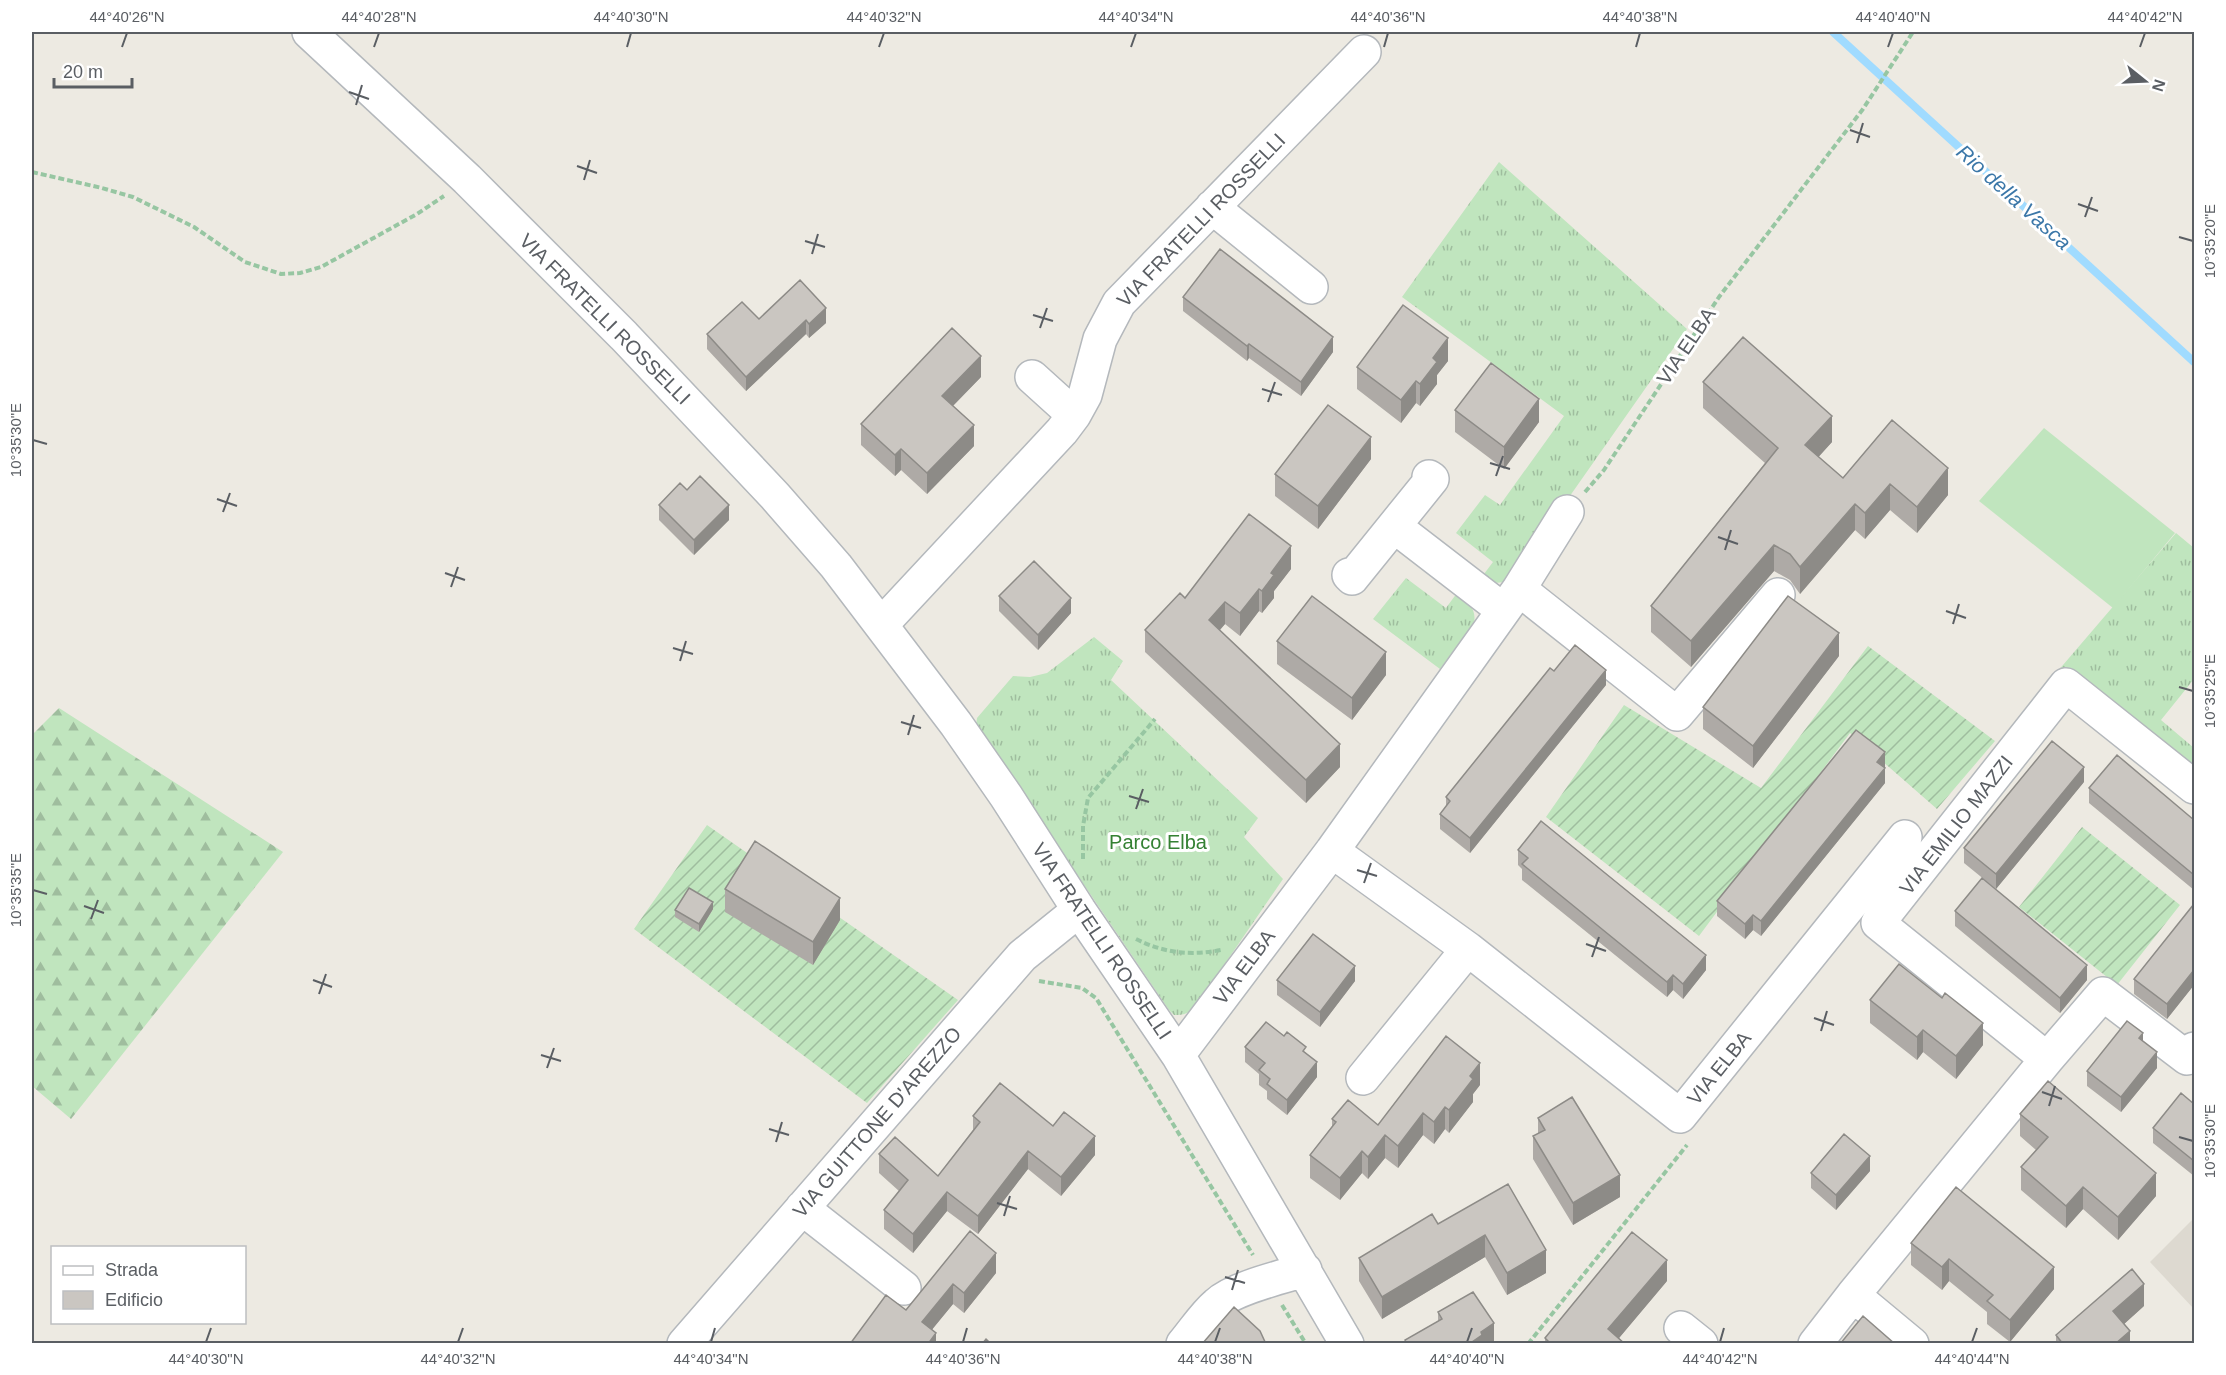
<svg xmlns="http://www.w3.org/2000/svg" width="2226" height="1375" font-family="Arial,sans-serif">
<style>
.education{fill:#ddd9d0}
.grass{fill:url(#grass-tufts)}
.forest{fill:url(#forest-firs)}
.garden{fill:url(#garden-furrows)}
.pitch{fill:#c0e5be}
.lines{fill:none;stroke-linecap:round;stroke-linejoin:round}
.stream{stroke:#a0dbff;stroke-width:8}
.minor-casing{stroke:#b4b8bc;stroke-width:36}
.path{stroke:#97c6a2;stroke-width:4;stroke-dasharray:6 3;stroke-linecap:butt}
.minor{stroke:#fff;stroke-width:33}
.wall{fill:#aeaaa6}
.shaded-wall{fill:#8d8b87}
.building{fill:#cac6c1;stroke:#8d8b87;stroke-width:1.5}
.ticks{fill:none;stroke:#5a5e63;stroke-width:2}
.labels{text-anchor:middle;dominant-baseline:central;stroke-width:6;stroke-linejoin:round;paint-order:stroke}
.street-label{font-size:20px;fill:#5a5e63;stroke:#fff}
.park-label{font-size:20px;fill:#348133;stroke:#fff}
.water-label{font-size:21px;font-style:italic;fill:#3b77a8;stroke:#fff}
.neatline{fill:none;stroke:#5a5e63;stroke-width:2}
.ticks-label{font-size:15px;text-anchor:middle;fill:#5a5e63}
</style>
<defs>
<pattern id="grass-tufts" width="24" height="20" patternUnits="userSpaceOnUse" patternTransform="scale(1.5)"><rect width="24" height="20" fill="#c0e5be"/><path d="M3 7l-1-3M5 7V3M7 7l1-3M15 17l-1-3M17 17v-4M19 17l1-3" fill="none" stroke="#9fbd9e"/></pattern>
<pattern id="forest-firs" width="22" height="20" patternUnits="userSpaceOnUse" patternTransform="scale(1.5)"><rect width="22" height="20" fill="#c0e5be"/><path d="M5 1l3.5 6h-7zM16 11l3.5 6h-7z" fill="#9fbd9e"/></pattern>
<pattern id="garden-furrows" width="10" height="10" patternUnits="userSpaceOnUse" patternTransform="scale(1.5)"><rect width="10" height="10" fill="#c0e5be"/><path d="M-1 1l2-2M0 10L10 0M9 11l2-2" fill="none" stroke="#9fbd9e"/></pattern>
</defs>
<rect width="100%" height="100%" fill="#edeae2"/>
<path class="education" d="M2194,1218V1309L2150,1262Z"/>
<path class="grass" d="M1499,162L1687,329L1518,570C1504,584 1500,586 1481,578L1493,562L1456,533L1485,495L1500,505L1564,416L1402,297Z
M2176,533L2194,548V679L2161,720L2194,748V787L2057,672Z
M1406,578L1446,608L1457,593C1467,602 1477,608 1474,623L1440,669L1373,619Z
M1094,637L1123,661L1111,680L1258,818L1244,837L1283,879L1200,1000C1192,1010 1188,1016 1174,1015L1169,1010L976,726L977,718L1013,676L1030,677L1047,673Z"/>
<path class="forest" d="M59,708L283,852L71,1119L32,1086V735Z"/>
<path class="garden" d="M1868,646L1995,741L1937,809L1850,733L1699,936L1546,817L1624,705L1761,788Z
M707,825L958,1000L867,1103L634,929Z
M2082,827L2180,905L2117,985L2019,907Z"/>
<path class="pitch" d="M2044,428L2175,533L2113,608L1979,501Z"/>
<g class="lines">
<path class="stream" d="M1833,32L2194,362"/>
<g class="minor-casing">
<path id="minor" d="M309,32L467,179L624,336L775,496L836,566L956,724L1006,796L1079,910L1178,1055L1347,1344
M1212,207L1311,287
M1032,377L1074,415
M1394,526L1503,610
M1349,575L1352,578L1432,479L1429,477
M1519,589L1677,714L1778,595
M882,624L1062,431L1074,415L1085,395L1100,339L1119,303L1364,52
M1332,851L1468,949L1680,1116L1905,837
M1178,1055L1332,851L1519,589L1567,512
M2047,1059L2103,994L2187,1058L2194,1049
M1363,1078L1468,949
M802,1208L904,1288
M1681,1328L1701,1344
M684,1344L1022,956L1079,910
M1183,1344C1194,1331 1204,1315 1217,1304C1234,1288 1282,1277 1305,1270
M1815,1344L1853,1295
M1912,1344L1853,1295L2047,1059L1878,923L2066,685L2194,787"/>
</g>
<path class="path" d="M32,172L102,188L133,197L194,227L245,262L281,274L300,273L321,267L417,214L444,196
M1585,492L1604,470L1719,297L1863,109L1913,32
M1083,859V826L1088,798L1155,719
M1136,939C1164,953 1190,956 1221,950
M1039,981L1082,988L1096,998L1253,1255
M1282,1305L1306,1344
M1528,1344L1687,1145"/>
<use href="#minor" class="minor"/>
</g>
<path class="wall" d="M800,280L826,323L809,338L806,334L746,391L707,349V334L759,319Z
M1183,297L1333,352L1301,396L1249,358L1247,361L1183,311Z
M1448,361L1437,375V384L1420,406L1416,403L1401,423L1357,389V367Z
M981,377L953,406L974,446L927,494L901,470L895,476L861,445V424Z
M1703,382L1832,442L1818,457L1843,478L1892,420L1948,495L1917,533L1890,510L1865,539L1855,530L1800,594L1790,580L1774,571L1691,667L1651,632V606L1765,463L1703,408Z
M1455,410L1539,422L1504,469L1455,432Z
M1371,459L1318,529L1275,496V474Z
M687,490L729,520L694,555L659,520V505Z
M1291,569L1274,591V598L1262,613L1259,611L1240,636L1225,624L1220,630L1340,767L1306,803L1145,652V630L1185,598Z
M999,596L1071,613L1038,650L999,611Z
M1277,641L1386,675L1352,720L1277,664Z
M1839,656L1753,768L1703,729V707Z
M1554,671L1606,685L1470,853L1440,829V814L1446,806V797Z
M1885,752V783L1761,936L1753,930L1745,939L1717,916V901Z
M2084,782L1996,889L1964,863V848Z
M2089,788L2194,820V890L2089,803Z
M1518,850L1706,970L1683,999L1673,990L1667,997L1522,880V869L1518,865Z
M725,889L840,920L813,965L725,912Z
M2194,904V985L2167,1019L2134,994V979Z
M713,909L699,932L675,917V910Z
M1955,911L2087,980L2060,1013L1955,926Z
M1277,980L1355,981L1320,1027L1277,995Z
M1870,1000L1983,1045L1956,1079L1923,1052L1917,1060L1870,1023Z
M1284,1036L1306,1053L1317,1077L1287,1115L1267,1099V1091L1259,1085V1074L1245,1062V1047Z
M2157,1068L2121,1112L2087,1086V1071Z
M1480,1085L1473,1094V1102L1449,1133L1445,1129L1434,1144L1423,1135L1398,1168L1385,1158L1368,1179L1362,1173L1340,1200L1310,1178V1155L1332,1126V1119L1378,1125Z
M2194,1104V1176L2153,1143V1128Z
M2020,1114L2156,1196L2118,1240L2083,1209L2066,1228L2021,1190V1167L2036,1150L2020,1136Z
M973,1116L1053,1126L1095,1155L1061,1196L1028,1169L978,1234L947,1211L913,1253L884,1229V1210L899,1191L879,1173V1154L938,1176L973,1130Z
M1538,1118L1620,1197L1573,1225L1533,1159V1136L1538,1134Z
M1870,1171L1836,1210L1811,1188V1173Z
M1508,1184L1546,1273L1507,1295L1485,1257L1382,1319L1359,1281V1258L1438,1224Z
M970,1231L996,1273L964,1313L953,1304L932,1329L936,1344L906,1310Z
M1911,1243L2054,1289L2010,1342L1987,1324V1312L1949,1281L1942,1290L1911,1265Z
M1667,1281L1619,1338L1625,1344H1545V1338Z
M2144,1306L2124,1324L2130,1344H2056V1335Z
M1438,1312L1494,1344H1405V1340L1438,1321Z"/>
<path class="shaded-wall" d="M826,308V323L809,338V324Z
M806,320V334L746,391V377Z
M1333,337V352L1301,396V382Z
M1448,338V361L1437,375V384L1420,406V384L1433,358Z
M1249,344V358L1247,361V346Z
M981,356V377L942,417V396Z
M1416,381V403L1401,423V400Z
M1539,399V422L1504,469V447Z
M1832,416V442L1805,472V445Z
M974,425V446L927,494V473Z
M1371,437V459L1318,529V506Z
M901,449V470L895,476V455Z
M1948,468V495L1917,533V507Z
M1890,484V510L1865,539V513Z
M1855,504V530L1800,594V567Z
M729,505V520L694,555V540Z
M1774,545V571L1691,667V641Z
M1291,546V569L1274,591V598L1262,613V591L1271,573Z
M1259,589V611L1240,636V613Z
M1071,598V613L1038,650V635Z
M1225,602V624L1209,642V620Z
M1839,633V656L1753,768V746Z
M1386,652V675L1352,720V698Z
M1606,670V685L1470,853V838Z
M1340,744V767L1306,803V780Z
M1885,752V768L1877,762Z
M2084,767V782L1996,889V874Z
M1885,768V783L1761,936V921Z
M840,898V920L813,965V942Z
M713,902V909L699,932V924Z
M1753,915V930L1745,939V924Z
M1706,955V970L1683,999V984Z
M2087,965V980L2060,1013V998Z
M1355,966V981L1320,1027V1012Z
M2194,970V985L2167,1019V1004Z
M1673,975V990L1667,997V982Z
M1983,1023V1045L1956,1079V1056Z
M1923,1030V1052L1917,1060V1037Z
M2143,1033V1048L2139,1038Z
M2157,1052V1068L2121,1112V1097Z
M1317,1062V1077L1287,1115V1100Z
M1480,1063V1085L1473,1094V1102L1449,1133V1110L1470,1076Z
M1445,1107V1129L1434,1144V1122Z
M1423,1113V1135L1398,1168V1146Z
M1385,1135V1158L1368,1179V1157Z
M1095,1136V1155L1061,1196V1177Z
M1028,1151V1169L978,1234V1216Z
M1362,1151V1173L1340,1200V1178Z
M1870,1156V1171L1836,1210V1195Z
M2156,1173V1196L2118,1240V1217Z
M1620,1175V1197L1573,1225V1203Z
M2083,1187V1209L2066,1228V1206Z
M947,1192V1211L913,1253V1234Z
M1485,1235V1257L1382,1319V1297Z
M1546,1250V1273L1507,1295V1273Z
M996,1253V1273L964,1313V1293Z
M1949,1259V1281L1942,1290V1267Z
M1667,1260V1281L1614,1344L1608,1329Z
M2054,1267V1289L2010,1342V1320Z
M953,1284V1304L922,1342V1322Z
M2144,1284V1306L2113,1334V1311Z
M1494,1323V1344H1469L1481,1332Z
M2130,1331V1344H2115Z
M936,1333V1344H928Z"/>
<path class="building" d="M1220,249L1333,337L1301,382L1249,344L1247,346L1183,297Z
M800,280L826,308L809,324L806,320L746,377L707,334L742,302L759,319Z
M1403,305L1448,338L1433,358L1437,362L1420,384L1416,381L1401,400L1357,367Z
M952,328L981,356L942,396L974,425L927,473L901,449L895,455L861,424Z
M1743,337L1832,416L1805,445L1843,478L1892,420L1948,468L1917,507L1890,484L1865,513L1855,504L1800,567L1790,554L1774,545L1691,641L1651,606L1778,448L1703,382Z
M1491,363L1539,399L1504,447L1455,410Z
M1328,405L1371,437L1318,506L1275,474Z
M700,476L729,505L694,540L659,505L680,483L687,490Z
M1249,514L1291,546L1271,573L1274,575L1262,591L1259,589L1240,613L1225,602L1209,620L1340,744L1306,780L1145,630L1180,593L1185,598Z
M1034,561L1071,598L1038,635L999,596Z
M1312,596L1386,652L1352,698L1277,641Z
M1788,596L1839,633L1753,746L1703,707Z
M1575,645L1606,670L1470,838L1440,814L1450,801L1446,797L1550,668L1554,671Z
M1856,730L1885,752L1877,762L1885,768L1761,921L1753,915L1745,924L1717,901Z
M2052,741L2084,767L1996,874L1964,848Z
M2117,755L2194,820V875L2089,788Z
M1541,821L1706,955L1683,984L1673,975L1667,982L1522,864L1528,858L1518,850Z
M755,841L840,898L813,942L725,889Z
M1982,878L2087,965L2060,998L1955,911Z
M689,888L713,902L699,924L675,910Z
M2194,904V970L2167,1004L2134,979Z
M1313,934L1355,966L1320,1012L1277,980Z
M1899,964L1942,998L1945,993L1983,1023L1956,1056L1923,1030L1917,1037L1870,1000Z
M2127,1021L2143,1033L2139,1038L2157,1052L2121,1097L2087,1071Z
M1266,1022L1284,1036L1287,1032L1306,1047L1303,1051L1317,1062L1287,1100L1267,1084L1270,1079L1259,1070L1265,1063L1245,1047Z
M1446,1036L1480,1063L1470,1076L1473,1079L1449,1110L1445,1107L1434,1122L1423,1113L1398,1146L1385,1135L1368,1157L1362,1151L1340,1178L1310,1155L1336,1122L1332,1119L1348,1100L1378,1125Z
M2048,1081L2156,1173L2118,1217L2083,1187L2066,1206L2021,1167L2048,1137L2020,1114Z
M1000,1083L1053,1126L1064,1112L1095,1136L1061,1177L1028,1151L978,1216L947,1192L913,1234L884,1210L908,1180L879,1154L895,1137L938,1176L980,1122L973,1116Z
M2181,1093L2194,1104V1161L2153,1128Z
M1572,1097L1620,1175L1573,1203L1533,1136L1545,1130L1538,1118Z
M1844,1134L1870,1156L1836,1195L1811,1173Z
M1508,1184L1546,1250L1507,1273L1485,1235L1382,1297L1359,1258L1432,1214L1438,1224Z
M1956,1187L2054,1267L2010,1320L1987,1301L1993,1295L1949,1259L1942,1267L1911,1243Z
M970,1231L996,1253L964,1293L953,1284L922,1322L936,1333L928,1344H850L886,1295L906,1310Z
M1632,1232L1667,1260L1608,1329L1625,1344H1551L1545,1338Z
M2132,1269L2144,1284L2113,1311L2130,1331L2115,1344H2063L2056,1335Z
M1473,1292L1494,1323L1481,1332L1482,1335L1469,1344H1407L1405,1340L1442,1319L1438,1312Z
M1234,1307L1260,1331L1266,1344H1202Z
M1863,1316L1895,1344H1840Z
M986,1339L991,1344H982Z"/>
<path class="ticks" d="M122,47L127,33M374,47L379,33M627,47L631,33M879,47L884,33M1131,47L1136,33M1384,47L1388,33M1636,47L1640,33M1888,47L1893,33M2140,47L2145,33M349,92L369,99M356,105L362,85M1850,130L1870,137M1857,143L1863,123M577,166L597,173M584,180L590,160M2078,204L2098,211M2085,217L2092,197M2179,237L2193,241M805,241L825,247M812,254L818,234M1033,315L1053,321M1040,328L1047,308M1262,389L1282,395M1268,402L1275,382M33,440L47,444M1490,463L1510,469M1496,476L1503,456M217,499L237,506M223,512L230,493M1718,537L1738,544M1725,550L1731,530M445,573L465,580M451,587L458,567M1946,611L1966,618M1953,624L1959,604M673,648L693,654M680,661L686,641M2179,687L2193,691M901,722L921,728M908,735L914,715M1129,796L1149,802M1136,809L1143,789M1357,870L1377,876M1364,883L1371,863M33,890L47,894M84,906L104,913M91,919L98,900M1586,944L1606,951M1592,957L1599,937M313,980L332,987M319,994L326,974M1814,1018L1834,1025M1821,1031L1827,1011M541,1055L561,1061M547,1068L554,1048M2042,1092L2062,1099M2049,1106L2055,1086M769,1129L789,1135M2179,1137L2193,1141M776,1142L782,1122M997,1203L1017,1209M1004,1216L1010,1196M1225,1277L1245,1283M1232,1290L1238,1270M206,1342L211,1328M458,1342L463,1328M711,1342L715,1328M963,1342L967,1328M1215,1342L1220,1328M1467,1342L1472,1328M1720,1342L1724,1328M1972,1342L1977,1328"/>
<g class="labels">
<g class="street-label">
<text transform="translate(1201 220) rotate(-46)">VIA FRATELLI ROSSELLI</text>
<text transform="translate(605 319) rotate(45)">VIA FRATELLI ROSSELLI</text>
<text transform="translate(1686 346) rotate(-56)">VIA ELBA</text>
<text transform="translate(1956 825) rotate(-52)">VIA EMILIO MAZZI</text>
<text transform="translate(1102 941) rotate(56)">VIA FRATELLI ROSSELLI</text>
<text transform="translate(1244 967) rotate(-53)">VIA ELBA</text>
<text transform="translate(1719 1068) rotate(-51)">VIA ELBA</text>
<text transform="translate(877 1122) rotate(-49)">VIA GUITTONE D'AREZZO</text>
</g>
<g class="park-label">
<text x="1158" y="842">Parco Elba</text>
</g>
<g class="water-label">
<text transform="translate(2014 197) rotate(42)">Rio della Vasca</text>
</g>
</g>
<rect width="2226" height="1375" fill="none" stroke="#ffffff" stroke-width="66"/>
<rect x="51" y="1246" width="195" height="78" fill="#ffffff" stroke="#bdbfc1" stroke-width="1.5"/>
<rect x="63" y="1266" width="30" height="9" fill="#ffffff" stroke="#bdbfc1" stroke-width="1.5"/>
<text x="105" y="1276" font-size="18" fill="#5a5e63">Strada</text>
<rect x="63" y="1291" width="30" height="18" fill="#cac6c1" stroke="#bdbfc1" stroke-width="1.5"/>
<text x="105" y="1306" font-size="18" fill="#5a5e63">Edificio</text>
<g transform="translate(2145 81) rotate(108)" stroke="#ffffff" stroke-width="4.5" paint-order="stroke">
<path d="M0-4.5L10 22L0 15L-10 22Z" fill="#5a5e63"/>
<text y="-9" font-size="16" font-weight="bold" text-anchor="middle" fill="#5a5e63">N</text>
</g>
<path d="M54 78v9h78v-9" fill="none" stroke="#5a5e63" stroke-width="3"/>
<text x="63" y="78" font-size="18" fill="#5a5e63" stroke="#ffffff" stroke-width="4.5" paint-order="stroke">20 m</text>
<rect x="33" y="33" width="2160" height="1309" class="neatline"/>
<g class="ticks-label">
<text x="127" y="22">44°40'26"N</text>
<text x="379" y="22">44°40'28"N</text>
<text x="631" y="22">44°40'30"N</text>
<text x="884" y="22">44°40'32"N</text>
<text x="1136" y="22">44°40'34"N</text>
<text x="1388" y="22">44°40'36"N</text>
<text x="1640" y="22">44°40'38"N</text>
<text x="1893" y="22">44°40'40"N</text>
<text x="2145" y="22">44°40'42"N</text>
<text transform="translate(2210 241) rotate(-90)" y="5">10°35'20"E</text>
<text transform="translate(16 440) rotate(-90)" y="5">10°35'30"E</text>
<text transform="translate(2210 691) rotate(-90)" y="5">10°35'25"E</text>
<text transform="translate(16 890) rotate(-90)" y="5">10°35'35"E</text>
<text transform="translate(2210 1141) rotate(-90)" y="5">10°35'30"E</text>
<text x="206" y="1364">44°40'30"N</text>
<text x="458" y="1364">44°40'32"N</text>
<text x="711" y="1364">44°40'34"N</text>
<text x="963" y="1364">44°40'36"N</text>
<text x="1215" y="1364">44°40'38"N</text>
<text x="1467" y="1364">44°40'40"N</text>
<text x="1720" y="1364">44°40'42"N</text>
<text x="1972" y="1364">44°40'44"N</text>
</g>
</svg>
